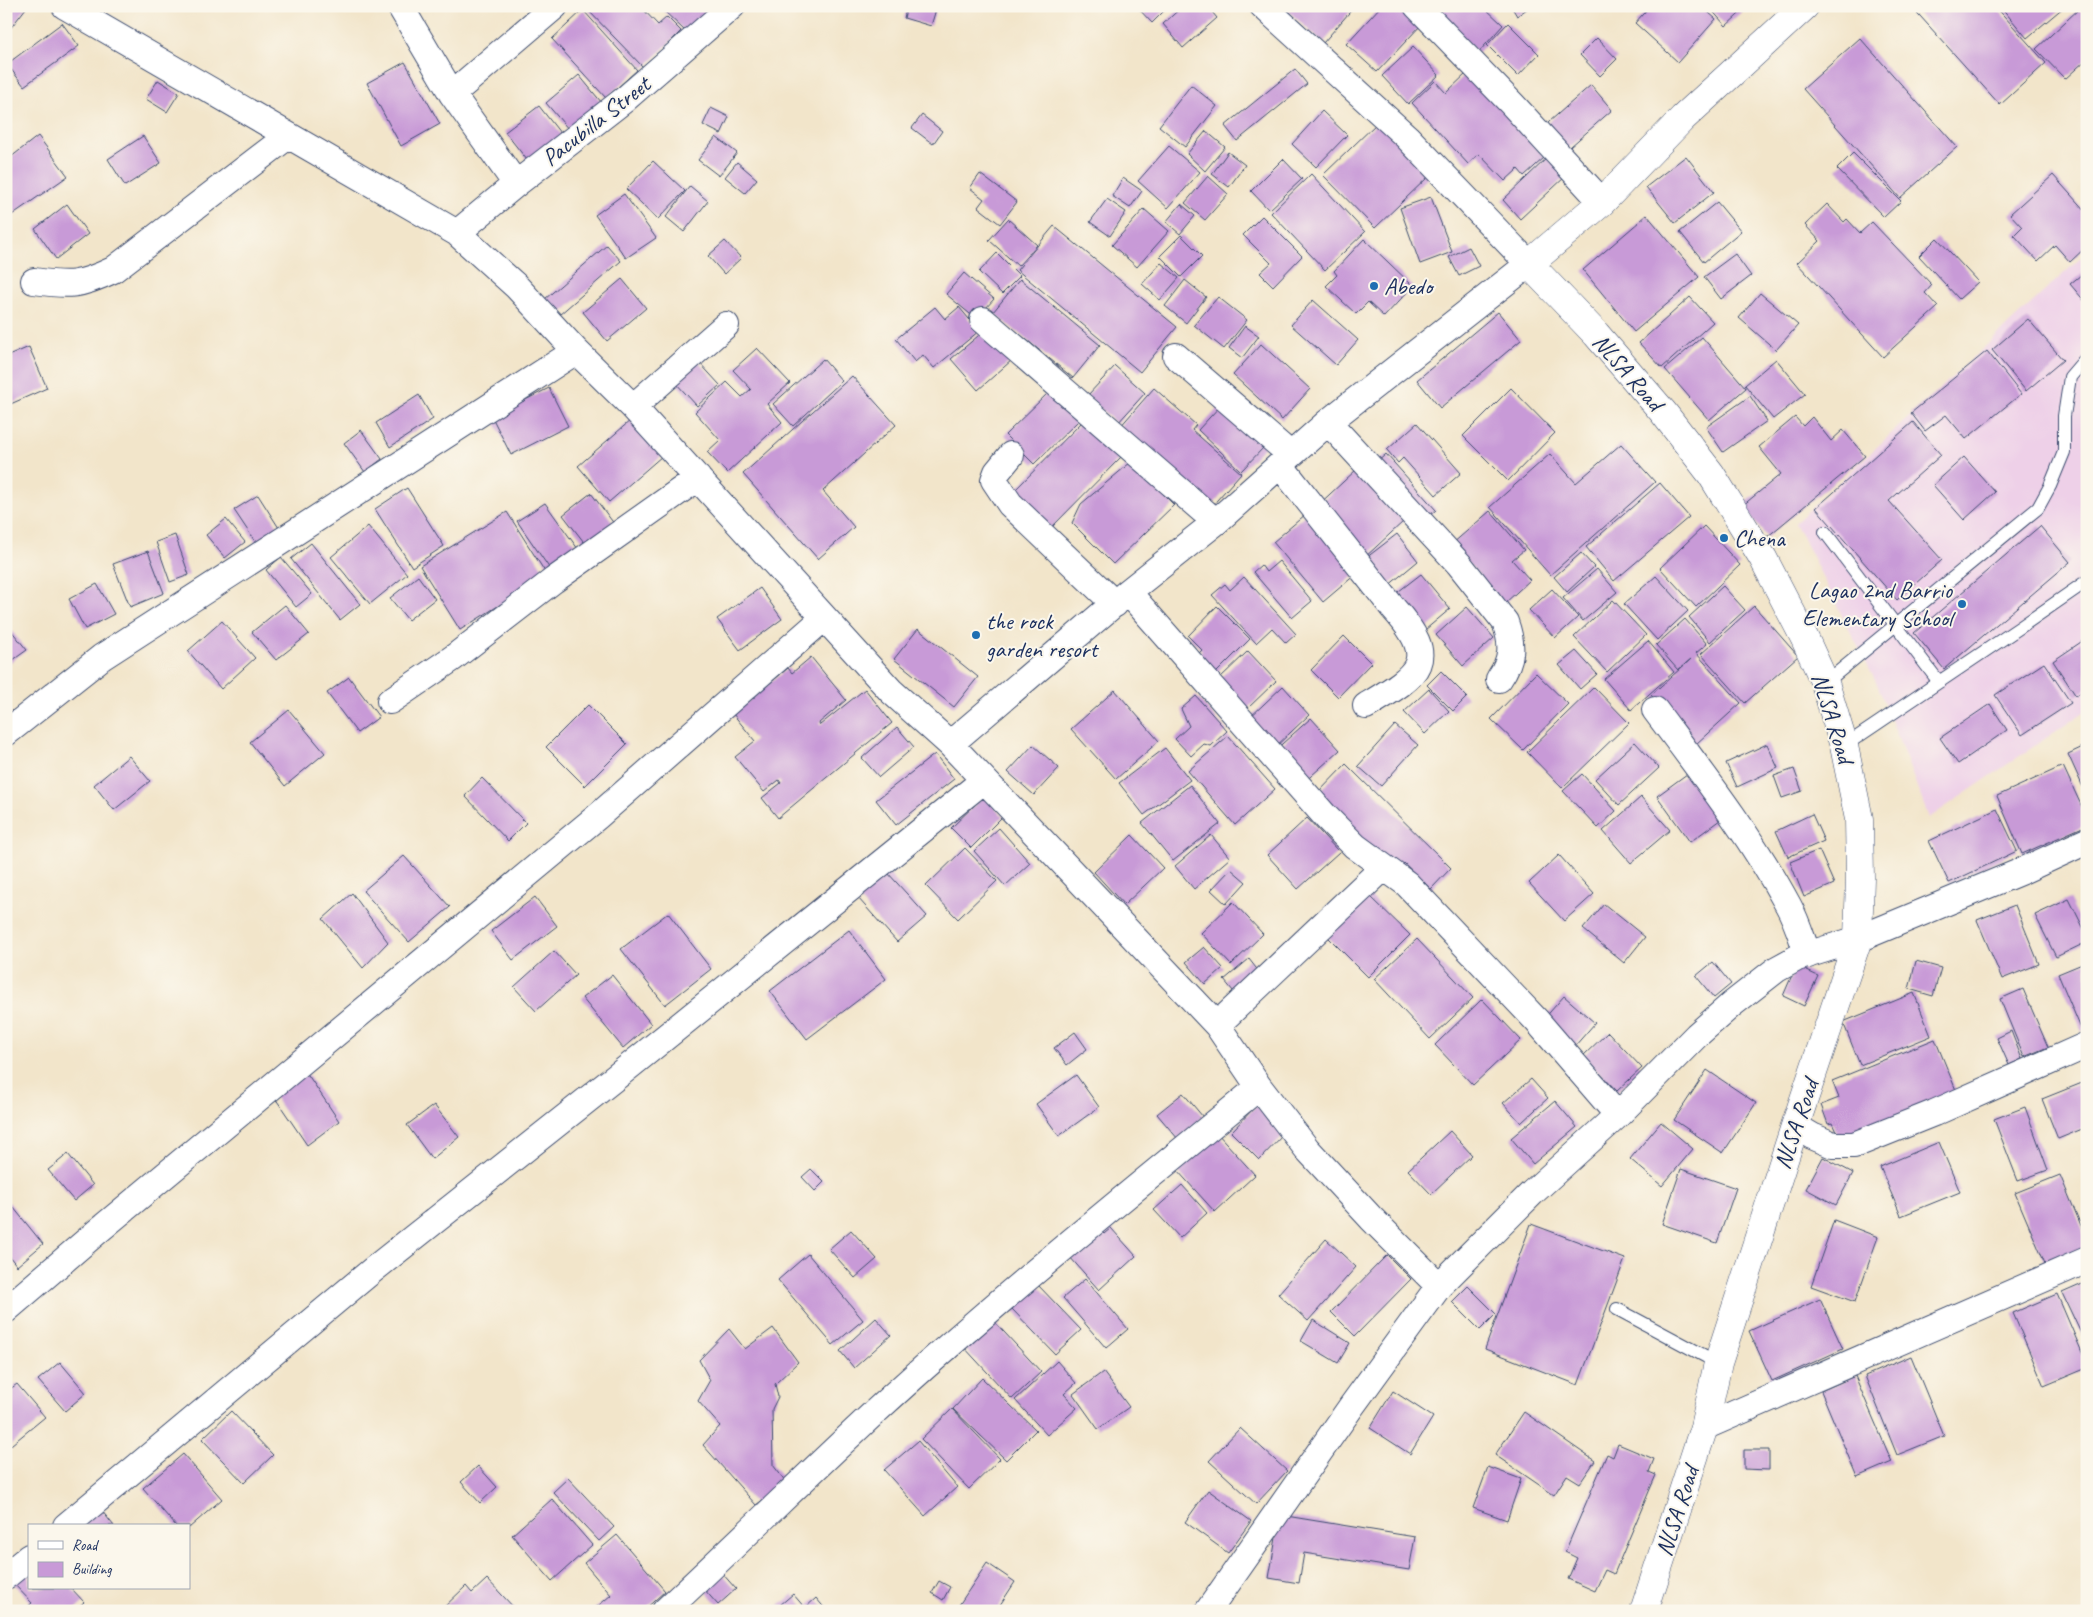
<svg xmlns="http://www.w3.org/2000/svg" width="2093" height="1617" font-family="Caveat,sans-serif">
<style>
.built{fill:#eed0e8}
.building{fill:#c89ad7}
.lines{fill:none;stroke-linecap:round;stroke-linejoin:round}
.service-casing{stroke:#3b4a6e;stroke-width:14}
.minor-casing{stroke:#3b4a6e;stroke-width:28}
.secondary-casing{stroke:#3b4a6e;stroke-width:29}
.service{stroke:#fff;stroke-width:12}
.minor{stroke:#fff;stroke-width:26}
.secondary{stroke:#fff;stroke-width:28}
.poi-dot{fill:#1f6fb2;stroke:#fbf7ec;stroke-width:2}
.labels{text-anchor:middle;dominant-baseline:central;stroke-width:4;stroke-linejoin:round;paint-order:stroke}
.street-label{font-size:24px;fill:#1b2f5e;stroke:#fbf7ec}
.poi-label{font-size:24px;fill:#1b2f5e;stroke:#fbf7ec;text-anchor:start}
</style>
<rect width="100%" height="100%" fill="#fbf7ec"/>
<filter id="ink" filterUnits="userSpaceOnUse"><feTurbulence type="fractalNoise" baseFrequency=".02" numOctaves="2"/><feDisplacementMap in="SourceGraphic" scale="10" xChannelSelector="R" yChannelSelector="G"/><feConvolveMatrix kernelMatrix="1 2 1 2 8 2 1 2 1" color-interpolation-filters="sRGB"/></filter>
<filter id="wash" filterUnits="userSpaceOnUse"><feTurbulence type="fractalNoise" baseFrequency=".0096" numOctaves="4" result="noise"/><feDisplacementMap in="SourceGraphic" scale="20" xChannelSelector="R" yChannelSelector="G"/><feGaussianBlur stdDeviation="1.12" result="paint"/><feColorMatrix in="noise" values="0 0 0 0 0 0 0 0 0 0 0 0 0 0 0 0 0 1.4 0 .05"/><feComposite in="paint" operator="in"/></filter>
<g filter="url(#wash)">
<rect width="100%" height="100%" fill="#f2e5ca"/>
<path class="built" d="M2087,252V710L1929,818L1878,686L1795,523Z"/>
<g id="blocks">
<path class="building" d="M6,6L26,8L6,34Z
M584,6H640L658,25L667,17L681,31L644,68Z
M659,6H711L686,32Z
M907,6H937L931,26L904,18Z
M1136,6H1169L1152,23Z
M1183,6H1207L1217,18L1183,48L1163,24Z
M1283,6H1355L1323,43Z
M1381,6H1403L1422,24L1377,72L1346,44Z
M1446,6H1483L1503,25L1478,53L1438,16Z
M1511,6H1531L1517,16Z
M1650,6H1701L1716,19L1678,62L1635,23Z
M1708,6H1748L1726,26Z
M1911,6H1995L2046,63L2000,105Z
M2000,6H2065L2027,38Z
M2081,7L2087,13V59L2065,79L2036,49Z
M583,10L637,70L606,98L552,39Z
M62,23L79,46L24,86L7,64Z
M1508,23L1539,54L1518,76L1487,45Z
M1597,38L1617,59L1600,76L1580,55Z
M1860,38L1957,147L1900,198L1803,89Z
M1413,47L1439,75L1408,104L1382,76Z
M405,62L440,124L401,146L367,83Z
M1295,69L1307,84L1237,141L1225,126Z
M1468,72L1545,157L1524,176L1518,169L1505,181L1479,154L1468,164L1412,103L1435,81L1446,93Z
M579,75L602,103L569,130L546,103Z
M158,80L179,93L167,112L146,99Z
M1191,85L1217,106L1185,147L1159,126Z
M1591,85L1612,110L1562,154L1541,129Z
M539,106L564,138L531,165L505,132Z
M711,108L729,117L721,134L703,125Z
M1322,111L1347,135L1316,167L1292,144Z
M922,115L942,131L933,144L912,128Z
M1378,122L1429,176L1375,228L1323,175Z
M1206,131L1225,147L1205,171L1187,154Z
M38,136L68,176L6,219V161Z
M143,136L161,163L125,186L108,159Z
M716,137L737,153L719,176L698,160Z
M1169,146L1200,172L1168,208L1138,181Z
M1228,152L1245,165L1229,187L1212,174Z
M1853,153L1901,201L1884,217L1837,169Z
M1686,156L1714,192L1675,223L1646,187Z
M1548,157L1566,176L1520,219L1503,200Z
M1283,159L1302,179L1269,210L1251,191Z
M653,161L685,191L658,219L626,189Z
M737,162L757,179L745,193L725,177Z
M980,174L1017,202L1000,224L978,207L984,199L970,188Z
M1311,174L1365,232L1325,270L1271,213Z
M2053,175L2087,213V246L2070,262L2055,245L2038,261L2014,235L2022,227L2010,214Z
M1208,176L1228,194L1205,220L1185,203Z
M1123,178L1142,191L1130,208L1112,196Z
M690,186L708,201L684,232L666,217Z
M624,194L656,238L626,258L595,215Z
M1431,197L1452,252L1420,264L1400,208Z
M1107,199L1126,212L1110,236L1090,222Z
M1717,202L1741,231L1704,262L1680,232Z
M67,204L88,234L56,259L35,229Z
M1181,204L1195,216L1180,234L1166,222Z
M1827,204L1844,222L1847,219L1860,233L1872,222L1932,285L1925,293L1938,307L1883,357L1797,263L1820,241L1805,225Z
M1144,209L1169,231L1137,267L1112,245Z
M1647,215L1699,277L1634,332L1583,270Z
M1262,216L1302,256L1273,286L1260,273L1271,263L1243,235Z
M1008,219L1037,245L1018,266L989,240Z
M1054,226L1177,327L1140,372L1017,270Z
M1181,235L1202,256L1181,277L1160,256Z
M1937,238L1978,282L1959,299L1919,256Z
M1364,239L1413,286L1384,317L1368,302L1356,314L1326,286L1337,275L1334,271Z
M725,241L741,258L724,274L708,256Z
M607,245L621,261L559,315L545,299Z
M1469,247L1479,266L1459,276L1449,257Z
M997,253L1020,276L1002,294L979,272Z
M1735,254L1751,276L1721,299L1704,277Z
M1161,263L1179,278L1160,300L1142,284Z
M2087,270V304L2070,284Z
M964,273L994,299L976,319L946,294Z
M622,279L646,308L607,341L583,312Z
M1020,279L1100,345L1073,378L993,312Z
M1185,280L1206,297L1186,323L1165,306Z
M1760,293L1798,325L1776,350L1739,318Z
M1218,297L1247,320L1224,349L1194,325Z
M1690,297L1713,322L1662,368L1639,343Z
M1313,300L1358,340L1336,365L1291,325Z
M935,307L945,319L959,307L979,331L934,368L923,355L915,362L896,339Z
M1498,312L1521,340L1440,408L1417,380Z
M2028,319L2063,360L2026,391L1992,350Z
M1245,326L1259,336L1242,358L1229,348Z
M985,330L1012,360L978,390L951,359Z
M1702,337L1746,388L1709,420L1665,369Z
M1261,344L1310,389L1282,420L1233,375Z
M29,347L47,388L6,406V357Z
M757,348L790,383L767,404L782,422L727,473L707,452L720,440L695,412L727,382L742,397L751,389L733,370Z
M1987,351L2021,394L1966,439L1946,415L1925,431L1911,413Z
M823,359L842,381L793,426L773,404Z
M1776,359L1805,394L1773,419L1745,385Z
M698,361L720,385L697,406L675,382Z
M1115,366L1145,393L1117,424L1087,396Z
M852,376L896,425L823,491L854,527L818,559L743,474Z
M549,388L568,426L511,455L492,417Z
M1154,388L1196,425L1192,430L1241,473L1210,508L1119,428Z
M1511,388L1555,433L1508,481L1463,436Z
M1050,391L1079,420L1034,464L1005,435Z
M419,395L433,419L390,447L376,423Z
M1750,396L1767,421L1723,452L1706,427Z
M1221,405L1265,446L1241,471L1198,430Z
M1795,417L1803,426L1812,417L1831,441L1843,430L1865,456L1767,537L1742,506L1781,474L1759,447Z
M1086,418L1123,455L1048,531L1011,494Z
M631,420L662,456L609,502L578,466Z
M1913,422L1941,455L1889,501L1942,560L1897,600L1816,508Z
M1417,423L1461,473L1436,495L1403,458L1398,463L1387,450Z
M361,430L382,459L365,472L344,443Z
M1621,444L1655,482L1550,575L1490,507L1550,454L1576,483Z
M1386,454L1436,510L1423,521L1374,465Z
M1964,457L1995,492L1964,520L1933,485Z
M1131,462L1174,505L1113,564L1072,523L1081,504Z
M1357,469L1404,521L1363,559L1316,507Z
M1660,483L1689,517L1614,581L1586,547Z
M407,488L444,546L412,567L375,509Z
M591,493L615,525L587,546L563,515Z
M258,495L279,528L256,543L234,510Z
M545,503L578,549L550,569L517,521Z
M1490,511L1524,550L1512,560L1530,580L1504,604L1452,544Z
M507,512L547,575L460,630L420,566Z
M1306,514L1356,574L1323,602L1273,542Z
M226,519L245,542L225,558L206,535Z
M368,526L407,574L370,604L331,557Z
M1704,526L1740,565L1696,607L1660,568Z
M2040,526L2070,562L1944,669L1914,633Z
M1397,534L1418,561L1388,586L1366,558Z
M175,535L189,575L170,582L156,542Z
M311,543L360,604L340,620L291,559Z
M148,551L164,593L130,607L113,564Z
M1581,553L1594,567L1567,592L1554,577Z
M281,557L312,594L296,607L266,570Z
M1279,561L1312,601L1292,618L1253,572L1261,565L1266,572Z
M1597,569L1617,592L1583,621L1563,598Z
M1421,574L1450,609L1419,635L1390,598Z
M418,576L435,599L408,620L390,598Z
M1656,576L1688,611L1657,640L1624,604Z
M1244,577L1296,634L1286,643L1272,628L1256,643L1212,595L1225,584L1230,590Z
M97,584L114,614L85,629L69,599Z
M1723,586L1745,610L1710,642L1689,617Z
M760,588L782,619L740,650L717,619Z
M1552,589L1578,617L1555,638L1529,610Z
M1613,600L1646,635L1607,672L1574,637Z
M285,605L309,634L276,660L252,632Z
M1217,606L1250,639L1209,680L1191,662L1202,650L1188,636Z
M1754,606L1798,656L1745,703L1701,654Z
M1467,607L1494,638L1463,666L1436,635Z
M1685,619L1707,644L1696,653L1741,703L1696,744L1651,695L1691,659L1678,670L1656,645Z
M222,621L255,658L221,689L188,651Z
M6,624L27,650L6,665Z
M918,629L978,677L954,707L894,659Z
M1344,636L1371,663L1338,697L1311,670Z
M2087,638V688L2076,696L2053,661Z
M1648,641L1674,672L1631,710L1604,679Z
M1248,651L1276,681L1246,710L1218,680Z
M1576,651L1597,674L1580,689L1559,665Z
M811,657L846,700L819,723L820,725L865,689L892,723L778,818L762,798L781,783L779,780L764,792L735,757L755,741L733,714L788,668L792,673Z
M2044,663L2071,703L2022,735L1995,695Z
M1441,671L1467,697L1453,711L1427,685Z
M1536,673L1568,704L1523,750L1491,719Z
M349,677L379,717L357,733L327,693Z
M1283,686L1309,715L1272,750L1245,722Z
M1594,687L1629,723L1562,788L1527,752Z
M1429,689L1449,711L1425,734L1404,712Z
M1115,690L1159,741L1116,779L1071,729Z
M1196,696L1227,731L1211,746L1204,744L1191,756L1175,739L1189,726L1181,709Z
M1990,704L2007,730L1958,764L1940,738Z
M588,705L627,744L585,786L546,747Z
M289,710L325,753L285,786L250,742Z
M1311,718L1340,750L1301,785L1273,752Z
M1395,725L1418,745L1381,786L1358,766Z
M897,727L914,747L879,777L862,758Z
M1228,736L1275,789L1235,825L1188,771Z
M1635,742L1659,768L1619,805L1595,779Z
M1767,744L1778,768L1737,787L1726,763Z
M1033,745L1059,768L1034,795L1008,772Z
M2087,745V796L2068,754Z
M1165,748L1190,780L1144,815L1119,783Z
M935,754L954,779L896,825L876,800Z
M129,756L150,781L114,810L94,785Z
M1346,764L1451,868L1431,889L1404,863L1394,874L1315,796Z
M2063,766L2087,818V825L2022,854L1997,796Z
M1695,768L1728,814L1690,842L1657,796Z
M1794,769L1802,791L1782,798L1774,776Z
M1582,774L1616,811L1598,828L1563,791Z
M482,778L526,823L508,841L465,796Z
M1190,785L1220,824L1173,861L1142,823Z
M984,796L1003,816L971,848L951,828Z
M1641,797L1670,830L1631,863L1603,831Z
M1997,809L2017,851L1949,883L1929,841Z
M1812,814L1824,841L1788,857L1776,831Z
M1307,818L1339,852L1298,889L1267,855Z
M999,828L1030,863L1005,886L974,851Z
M1132,835L1163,868L1124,905L1094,872Z
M1211,835L1230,858L1194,889L1175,866Z
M965,848L997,881L958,919L926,886Z
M1819,850L1834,884L1804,897L1790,862Z
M1559,855L1594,894L1564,921L1529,883Z
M404,856L450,907L409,942L363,891Z
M1231,869L1246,882L1226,904L1211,890Z
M887,872L927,916L897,942L858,898Z
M352,893L388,942L363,968L323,919Z
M1369,895L1410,935L1368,977L1328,937Z
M535,897L557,926L513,960L491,931Z
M2069,899L2087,935V942L2056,957L2035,915Z
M1233,902L1263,934L1231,965L1201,933Z
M1604,904L1645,937L1624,963L1583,929Z
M2015,905L2039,964L2002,979L1977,920Z
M668,913L711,969L665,1005L621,949Z
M849,930L886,979L807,1039L770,991Z
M1417,939L1473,998L1430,1039L1374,979Z
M1204,947L1223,968L1205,984L1186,962Z
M554,951L576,975L536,1011L514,987Z
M1249,959L1263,977L1238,997L1224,980Z
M1916,961L1941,968L1933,996L1909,989Z
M1713,962L1731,984L1714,998L1696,976Z
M2087,962V1029L2082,1031L2058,974Z
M1796,966L1818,976L1804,1006L1783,996Z
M612,975L651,1024L623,1048L582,998Z
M2023,989L2048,1047L2024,1057L2000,999Z
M1914,993L1931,1036L1860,1065L1843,1022Z
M1564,996L1595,1023L1574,1047L1543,1020Z
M1482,999L1521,1040L1473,1085L1435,1045Z
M2011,1031L2022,1059L2009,1065L1997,1038Z
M1075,1032L1087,1049L1067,1065L1054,1048Z
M1608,1032L1642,1068L1617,1091L1583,1056Z
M1935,1039L1958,1095L1841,1143L1832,1123L1828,1124L1821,1105L1839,1098L1832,1081Z
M1707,1070L1756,1103L1723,1153L1674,1120Z
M306,1072L339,1121L307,1145L271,1092Z
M1076,1075L1099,1107L1059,1136L1036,1104Z
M1531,1079L1548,1098L1521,1123L1503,1103Z
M2082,1083L2087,1096V1127L2058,1139L2042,1099Z
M1183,1093L1203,1117L1178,1139L1157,1114Z
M1555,1101L1577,1127L1533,1164L1511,1138Z
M434,1105L459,1137L432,1159L407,1125Z
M1256,1106L1285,1133L1259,1160L1231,1132Z
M2025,1107L2048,1170L2018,1181L1994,1119Z
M1661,1122L1693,1149L1662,1186L1630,1159Z
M1450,1131L1472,1155L1431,1194L1408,1170Z
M1217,1133L1255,1175L1215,1212L1176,1169Z
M1939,1142L1960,1192L1901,1216L1880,1167Z
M68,1154L93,1185L74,1201L48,1170Z
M1823,1157L1853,1173L1836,1205L1806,1189Z
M811,1169L824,1182L815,1191L802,1177Z
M1681,1169L1736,1188L1717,1243L1662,1224Z
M2060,1175L2087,1240V1249L2046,1266L2015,1193Z
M1182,1185L1207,1213L1180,1238L1154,1210Z
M9,1202L43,1244L17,1266L6,1252V1205Z
M1834,1220L1878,1237L1855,1302L1811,1286Z
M1531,1224L1625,1259L1578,1385L1485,1349Z
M1111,1228L1136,1256L1099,1290L1069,1256L1099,1229L1104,1234Z
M851,1230L877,1259L855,1278L829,1249Z
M1326,1239L1356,1267L1308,1321L1278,1294Z
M808,1254L863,1320L833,1345L778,1280Z
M1387,1255L1411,1279L1355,1336L1331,1312Z
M1085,1279L1128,1329L1106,1348L1063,1298Z
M2087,1282V1346L2062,1293Z
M1037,1284L1081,1330L1055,1354L1012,1309Z
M1468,1286L1496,1314L1480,1330L1452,1302Z
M2057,1294L2087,1364V1368L2044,1386L2013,1313Z
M1820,1299L1843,1349L1772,1381L1749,1331Z
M876,1318L891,1335L854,1368L840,1351Z
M992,1319L1041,1372L1012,1399L963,1346Z
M1313,1320L1350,1343L1338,1363L1301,1341Z
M773,1328L798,1362L775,1384L778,1397L772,1409L773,1465L786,1482L756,1505L703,1445L720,1426L698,1401L710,1380L699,1360L729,1329L745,1349Z
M1911,1356L1944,1436L1897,1455L1865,1376Z
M1057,1361L1076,1383L1064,1394L1077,1408L1047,1435L1015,1400Z
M60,1362L86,1393L65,1411L38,1380Z
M1103,1372L1129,1407L1098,1429L1073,1394Z
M1855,1376L1892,1462L1857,1477L1821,1391Z
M982,1378L1036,1430L1006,1460L953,1409Z
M17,1384L45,1417L6,1449V1392Z
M1393,1391L1433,1417L1410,1454L1370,1428Z
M952,1409L1000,1459L969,1489L921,1439Z
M231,1411L273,1455L244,1483L202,1439Z
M1524,1412L1595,1461L1580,1483L1567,1475L1554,1495L1495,1455Z
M1240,1428L1287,1471L1256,1504L1209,1461Z
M918,1441L957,1487L925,1516L884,1470Z
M1618,1444L1654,1459L1649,1472L1656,1475L1614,1574L1605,1570L1595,1591L1568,1579L1577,1558L1565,1552L1607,1454L1613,1457Z
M1744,1450H1769V1470L1744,1469Z
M183,1454L222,1499L189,1528V1526H176L143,1488Z
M478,1466L497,1487L480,1503L461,1482Z
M1488,1467L1521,1479L1507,1520L1473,1508Z
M568,1478L614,1527L599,1541L553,1492Z
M1208,1490L1251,1521L1228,1553L1185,1522Z
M552,1499L592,1545L552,1581L512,1535Z
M98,1506L114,1526H84Z
M1280,1515L1415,1537L1409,1570L1304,1553L1299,1583L1269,1578Z
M617,1535L665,1591L643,1611H592L611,1595L584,1563Z
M987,1563L1015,1582L996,1611H955Z
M29,1567V1588H71L84,1602L74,1611H23L32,1603L12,1582Z
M721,1572L736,1589L718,1605L703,1588Z
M487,1579L517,1611H440L466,1586L472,1593Z
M939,1581L950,1587L943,1600L932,1593Z
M793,1594L805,1608L816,1598L827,1611H773Z"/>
</g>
</g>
<g filter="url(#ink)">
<use href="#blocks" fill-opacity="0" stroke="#3b4a6e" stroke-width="1"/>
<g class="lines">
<g class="service-casing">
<path id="service" d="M1825,532L1939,682
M1825,683L2038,508L2050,486L2064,452V416L2070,377L2087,357
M1844,746L2022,626L2087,581
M1617,1309L1718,1363"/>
</g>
<g class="minor-casing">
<path id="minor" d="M65,6L457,233L516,286L576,351L633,407L891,691L950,744L1217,1025L1259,1087L1307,1149L1371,1218L1439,1286
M400,6L452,94L516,184
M1417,6L1513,105L1602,202
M452,94L555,6
M457,233L516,184L624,100L732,6
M34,281C70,286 79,286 113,270L288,136
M983,320L1216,522
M1176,356L1291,455
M633,407L726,325
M1328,422L1459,564L1505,622C1513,644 1513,659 1499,679
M1011,455L997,472L994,480L1010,504L1115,604
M1280,465L1393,608C1442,662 1417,675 1366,706
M1128,592L1326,817L1355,846L1407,884L1537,1021L1618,1115
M390,701L453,658L554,580L698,478
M1655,710C1702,773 1751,836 1788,905C1797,921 1802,939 1808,955
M6,733L102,657L576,351
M950,744L1128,592L1216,522L1328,422L1529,264L1407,137L1263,6
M1217,1025L1383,868
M1795,1126L1812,1136L1833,1145H1854L1934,1113L2087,1045
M6,1310L98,1231L598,816L824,618
M1704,1427L2087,1260
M66,1526L374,1269L616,1077L983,781
M6,1576L29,1557
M665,1611C736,1545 805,1477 876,1411C999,1298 1130,1193 1259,1087
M1208,1611L1351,1407L1439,1286L1532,1193L1618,1115L1697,1035L1731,1005L1777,969L1797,958L1858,939L2022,871L2087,841"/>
</g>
<g class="secondary-casing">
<path id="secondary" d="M1644,1611L1704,1427L1718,1363L1795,1126L1858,939L1860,878L1859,819L1844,746L1825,683L1804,637L1763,558L1711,474L1663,412L1596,334L1529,264L1602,202L1683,118L1805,6"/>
</g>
<use href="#service" class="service"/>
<use href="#minor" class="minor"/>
<use href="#secondary" class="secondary"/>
</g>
</g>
<g class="poi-dot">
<circle cx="1374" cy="286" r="5"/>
<circle cx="1724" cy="538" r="5"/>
<circle cx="1962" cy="604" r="5"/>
<circle cx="976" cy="635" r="5"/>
</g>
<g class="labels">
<g class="street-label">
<text transform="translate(596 121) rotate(-38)">Pacubilla Street</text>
<text transform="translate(1628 372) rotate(49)">NLSA Road</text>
<text transform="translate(1833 718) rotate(73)">NLSA Road</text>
<text transform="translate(1796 1124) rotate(-71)">NLSA Road</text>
<text transform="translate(1677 1511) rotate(-72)">NLSA Road</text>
</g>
<g class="poi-label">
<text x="1384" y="286">Abedo</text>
<text x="1734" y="538">Chena</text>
<text x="1952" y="590" text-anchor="end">Lagao 2nd Barrio<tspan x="1952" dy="28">Elementary School</tspan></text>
<text x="986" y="621">the rock<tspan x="986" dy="28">garden resort</tspan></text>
</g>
</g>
<rect width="2093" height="1617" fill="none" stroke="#fbf7ec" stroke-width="25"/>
<rect x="28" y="1524" width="162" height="65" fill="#fbf7ec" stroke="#a1a7b3"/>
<rect x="38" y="1541" width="25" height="8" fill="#ffffff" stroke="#a1a7b3"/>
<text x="72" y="1550" font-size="15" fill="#1b2f5e">Road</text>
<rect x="38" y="1562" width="25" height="15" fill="#c89ad7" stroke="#a1a7b3"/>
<text x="72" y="1574" font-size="15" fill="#1b2f5e">Building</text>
</svg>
